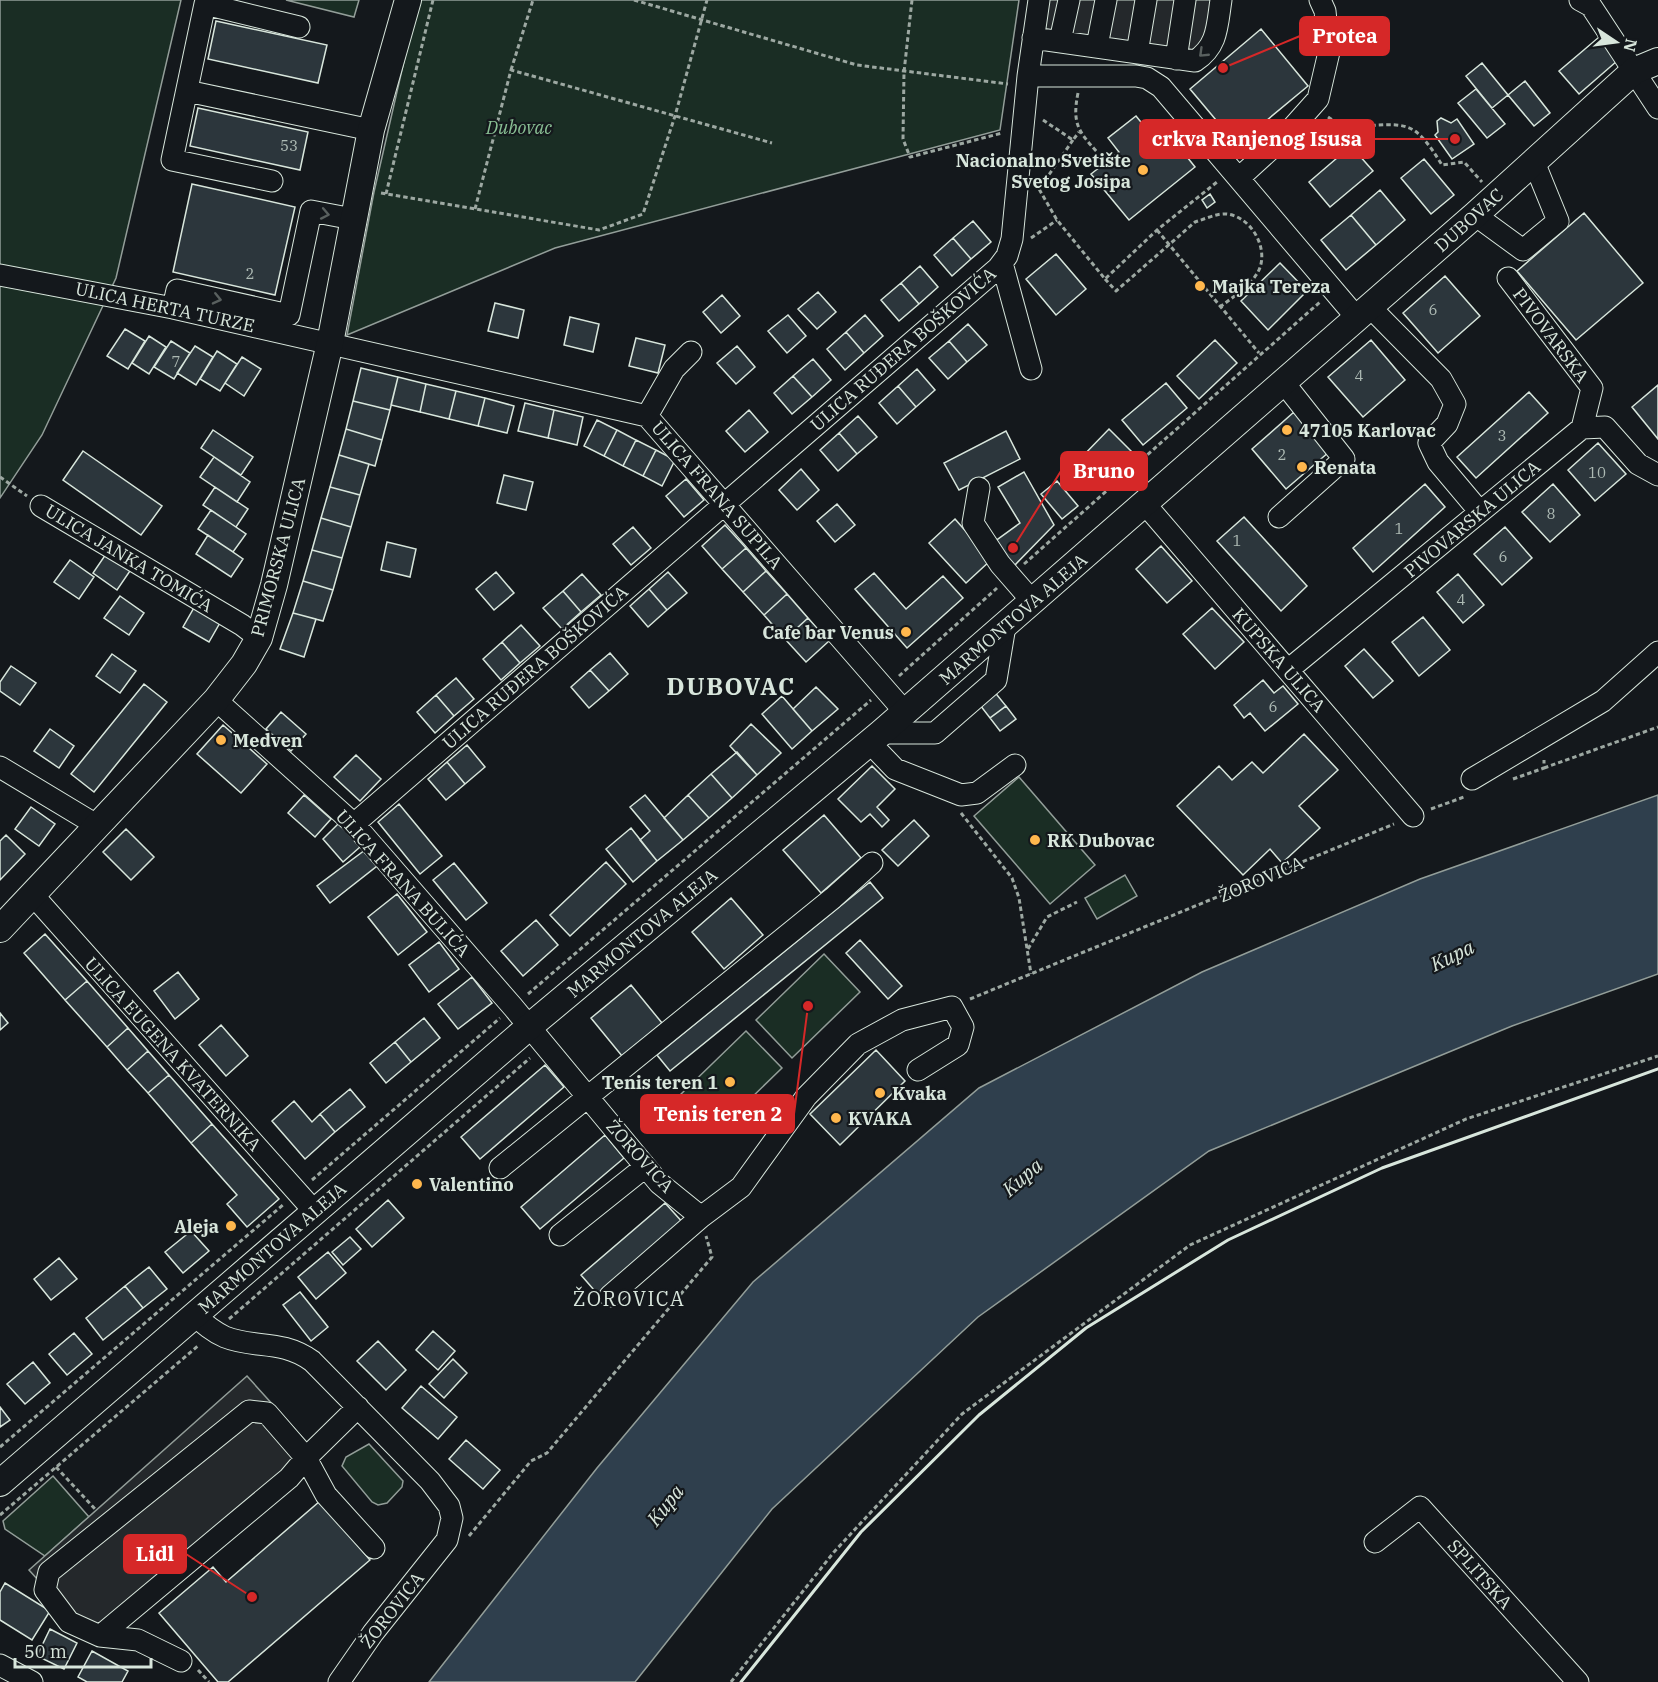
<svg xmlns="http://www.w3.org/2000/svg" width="1658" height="1682" font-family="'IBM Plex Serif',serif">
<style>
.green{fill:#1a2d24;stroke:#939e99;stroke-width:1.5}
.parking{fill:#24282b;stroke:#939e99;stroke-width:1.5}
.water{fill:#2f3f4d;stroke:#939e99;stroke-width:1.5}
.building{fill:#2c363c;stroke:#d8e6dc;stroke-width:1.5}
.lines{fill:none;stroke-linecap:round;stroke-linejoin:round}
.minor-casing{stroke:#d8e6dc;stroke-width:23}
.major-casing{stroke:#d8e6dc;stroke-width:28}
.path{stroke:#9da8a2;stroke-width:3;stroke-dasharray:4.5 3;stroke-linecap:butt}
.minor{stroke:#14181c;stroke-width:21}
.major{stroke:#14181c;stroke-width:26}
.wall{stroke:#d8e6dc;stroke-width:3}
.oneway{stroke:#59605f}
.poi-dot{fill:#ffb74d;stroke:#14181c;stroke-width:2}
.labels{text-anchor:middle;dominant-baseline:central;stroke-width:4.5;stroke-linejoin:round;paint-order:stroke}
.number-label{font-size:15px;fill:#adbab4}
.park-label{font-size:18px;font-style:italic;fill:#8ac095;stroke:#14181c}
.poi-label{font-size:18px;font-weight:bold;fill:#d8e6dc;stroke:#14181c;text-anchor:start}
.street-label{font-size:18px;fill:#d8e6dc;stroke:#14181c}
.water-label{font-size:20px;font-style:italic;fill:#d8e6dc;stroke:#14181c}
.neighbourhood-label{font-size:20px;letter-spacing:1.5px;fill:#d8e6dc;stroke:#14181c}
.district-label{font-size:24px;font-weight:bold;letter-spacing:1.5px;fill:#d8e6dc;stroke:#14181c}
.leader{fill:none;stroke:#d62828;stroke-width:2}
.callout-dot{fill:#d62828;stroke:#14181c;stroke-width:2}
.callout{fill:#d62828;stroke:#d62828;stroke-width:2}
.callout-label{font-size:20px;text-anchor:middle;font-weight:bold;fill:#fff}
</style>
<rect width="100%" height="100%" fill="#14181c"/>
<path class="green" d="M0,0H181L116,278L42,435L0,498Z
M286,0H359L354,17Z
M418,0H1019L1000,130L555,248L347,335L374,192Z
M1019,777L1095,865L1050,904L974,816Z
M1125,875L1137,896L1097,919L1085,898Z
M824,954L860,992L792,1058L756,1020Z
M746,1031L782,1068L715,1133L679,1096Z
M369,1444L403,1481L402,1487L387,1503L378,1505L372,1502L342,1466L346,1457Z
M53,1476L89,1517L45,1556L5,1529L3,1521Z"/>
<path class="parking" d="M1048,0H1228L1211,56L1039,43Z
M247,1376L321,1458L97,1645L29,1570Z"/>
<path class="water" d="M1658,795V974L1512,1026L1209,1151L978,1317L772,1509L635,1682H429L597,1468L753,1282L979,1088L1202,972L1420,879Z"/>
<path class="building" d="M216,21L327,45L318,83L208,59Z
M1261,29L1308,86L1237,145L1190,89Z
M1598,38L1617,61L1579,94L1559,71Z
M1482,63L1508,95L1492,108L1466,76Z
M1525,81L1550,113L1534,126L1508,95Z
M1476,89L1505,124L1487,138L1458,103Z
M198,108L308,132L300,170L190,146Z
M1136,116L1149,132L1160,123L1195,167L1129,220L1091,174L1119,152L1108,138Z
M1441,118L1451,123L1457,119L1474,144L1452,159L1435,135L1438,132L1437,121Z
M1351,146L1373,171L1330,207L1309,182Z
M1424,159L1454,195L1431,214L1401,178Z
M192,184L295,207L275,295L173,272Z
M1380,190L1405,220L1376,245L1351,215Z
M1210,194L1215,202L1207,208L1202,200Z
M1584,213L1643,283L1576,340L1517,271Z
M1351,215L1376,245L1346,270L1321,240Z
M973,221L991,242L971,259L953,238Z
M953,238L971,259L952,276L934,255Z
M1056,254L1086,289L1056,315L1026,279Z
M1280,263L1307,291L1268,330L1241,301Z
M920,266L938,287L919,304L901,283Z
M1445,276L1480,316L1438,353L1403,313Z
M901,283L919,304L899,321L881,300Z
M818,292L836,312L817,329L798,309Z
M722,295L740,316L721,333L703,312Z
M495,303L524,310L518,338L488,331Z
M788,315L806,336L787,353L768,331Z
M865,315L883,336L864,353L846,332Z
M570,317L599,324L593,352L564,345Z
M968,324L987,345L967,362L949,341Z
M125,329L145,341L128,369L107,356Z
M846,332L864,353L845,370L827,349Z
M149,336L166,347L149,374L132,363Z
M636,338L665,345L658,373L629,366Z
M1215,340L1237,363L1199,399L1177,376Z
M1371,340L1405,380L1363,417L1328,377Z
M171,341L190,353L174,379L154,367Z
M949,341L967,362L948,379L929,358Z
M195,346L213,357L196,385L177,373Z
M737,346L755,367L736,384L717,363Z
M217,351L237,364L220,391L200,379Z
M242,357L261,369L244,396L225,383Z
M813,359L831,380L812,397L793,376Z
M361,368L398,377L390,410L353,401Z
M917,369L935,390L916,407L898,386Z
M793,376L812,397L792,414L774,393Z
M398,377L426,384L420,412L391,405Z
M1166,383L1187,408L1143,445L1122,420Z
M426,384L456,391L449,419L420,412Z
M1658,385V439L1632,407Z
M898,386L916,407L897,424L879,403Z
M456,391L485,398L478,426L449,419Z
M1529,392L1548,413L1476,478L1457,457Z
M485,398L514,406L507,433L478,426Z
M353,401L390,410L382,440L346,429Z
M525,403L554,410L548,438L518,431Z
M554,410L583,417L577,445L548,438Z
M749,410L768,432L745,452L726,431Z
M1294,412L1329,452L1286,489L1252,449Z
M858,416L877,437L857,454L839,433Z
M597,420L617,430L604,456L584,446Z
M346,429L382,440L375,466L339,455Z
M1109,429L1132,452L1100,484L1078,461Z
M213,430L253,457L241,475L201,448Z
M617,430L636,440L623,466L604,456Z
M1006,431L1020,459L959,490L944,463Z
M839,433L857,454L838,471L820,450Z
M636,440L656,450L643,476L623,466Z
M1598,443L1626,474L1595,501L1568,470Z
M656,450L675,460L662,486L643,476Z
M83,451L162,506L141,535L63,480Z
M339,455L369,464L360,495L330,487Z
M214,457L250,482L237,502L200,477Z
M801,469L819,490L797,510L779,490Z
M1024,472L1054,525L1013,567L994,542L1020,523L998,487Z
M504,475L533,482L526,510L497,503Z
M686,479L704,500L684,517L666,496Z
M1057,481L1078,506L1062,519L1041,494Z
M1425,484L1445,507L1373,572L1353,548Z
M1553,484L1580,515L1550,542L1522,512Z
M215,487L248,509L236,527L203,505Z
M330,487L360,495L351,527L321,518Z
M837,504L855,525L835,542L817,521Z
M211,510L246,534L233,552L198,529Z
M1244,517L1307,586L1281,611L1217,541Z
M321,518L351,527L342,558L312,550Z
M955,519L991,560L966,583L929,543Z
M725,525L746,548L722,569L702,546Z
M633,527L651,548L631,565L613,544Z
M1505,527L1532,558L1502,585L1474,554Z
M208,535L243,559L231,577L196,554Z
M387,542L416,549L410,577L381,570Z
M1161,546L1192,581L1167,603L1136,569Z
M746,548L766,571L743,592L722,569Z
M312,550L342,558L333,590L303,581Z
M108,551L132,568L117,590L93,573Z
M70,560L94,577L79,599L54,582Z
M766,571L787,594L764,615L743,592Z
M496,572L514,593L494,610L476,589Z
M668,572L687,593L667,610L649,589Z
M874,573L906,609L943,576L963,598L907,648L855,589Z
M582,574L601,595L581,612L563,591Z
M1458,574L1484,605L1463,623L1437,592Z
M303,581L333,590L323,621L293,613Z
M649,589L667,610L648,627L630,606Z
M563,591L581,612L562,629L543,608Z
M787,594L808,618L785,639L764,615Z
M120,596L144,613L129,635L104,618Z
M195,606L221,621L209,642L183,627Z
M1212,608L1244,642L1215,669L1183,634Z
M293,613L316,619L304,657L280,649Z
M1423,617L1450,650L1419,676L1392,642Z
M808,618L829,641L806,662L785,639Z
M521,625L540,646L520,663L502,642Z
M502,642L520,663L501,680L483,659Z
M1364,649L1393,681L1373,698L1345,666Z
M610,653L628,674L609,691L590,670Z
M112,654L136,671L120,693L96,676Z
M11,666L36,683L20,705L0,691V682Z
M590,670L609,691L589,708L571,687Z
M456,678L474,699L454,716L436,695Z
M985,680L1006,706L990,718L970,692Z
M1263,680L1274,693L1283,686L1298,704L1265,731L1250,713L1244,718L1234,705Z
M144,684L167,702L94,792L71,774Z
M816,687L838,709L812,731L793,709Z
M436,695L454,716L435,733L417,712Z
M782,696L812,731L792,749L762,714Z
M1006,706L1016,719L1000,731L990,718Z
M281,712L306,734L291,751L266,729Z
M751,724L781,753L757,775L730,746Z
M223,725L267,764L241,793L197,754Z
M50,729L74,746L59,768L34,751Z
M1304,734L1338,770L1299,806L1320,828L1282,863L1270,849L1243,875L1177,806L1219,766L1232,780L1252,762L1263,773Z
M467,745L485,767L465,784L447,762Z
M737,752L757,775L732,798L711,774Z
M356,755L381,779L360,801L334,777Z
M447,762L465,784L446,800L428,779Z
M872,766L895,789L877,807L889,820L882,827L870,814L861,822L838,799Z
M711,774L732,798L709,818L688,795Z
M304,795L331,819L315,837L288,813Z
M645,795L683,840L657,861L640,840L650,831L630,807Z
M688,795L709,818L683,840L664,818Z
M399,804L442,856L420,874L378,822Z
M31,807L55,824L39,846L15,829Z
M824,815L861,858L821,893L783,850Z
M914,820L929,836L898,866L882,850Z
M339,823L360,847L343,862L323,839Z
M631,828L657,861L633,882L606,849Z
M126,829L154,857L131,880L103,852Z
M6,835L25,854L0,880V841Z
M365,850L377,866L330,903L317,886Z
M606,862L626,884L570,936L550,915Z
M454,863L487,903L466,920L433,880Z
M870,882L883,898L670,1071L657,1055Z
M397,894L427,932L398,955L368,917Z
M731,898L763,935L724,969L692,932Z
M536,920L558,945L523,976L501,951Z
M45,934L87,981L65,1000L24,953Z
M860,940L902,986L888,999L846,953Z
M439,942L459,969L429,992L409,965Z
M178,972L199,999L175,1019L154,991Z
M472,977L492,1003L458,1029L438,1004Z
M87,981L128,1028L107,1047L65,1000Z
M631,985L662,1023L622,1056L591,1018Z
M0,1013L8,1023L0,1030Z
M424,1018L440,1038L411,1062L395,1042Z
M221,1025L248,1056L226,1076L199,1045Z
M128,1028L148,1051L127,1070L107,1047Z
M395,1042L411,1062L386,1083L370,1063Z
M876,1050L905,1081L840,1145L810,1114Z
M148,1051L169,1075L148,1093L127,1070Z
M545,1065L564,1087L480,1159L461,1137Z
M169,1075L212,1124L191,1143L148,1093Z
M350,1089L365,1107L335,1132L320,1114Z
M294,1101L312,1122L320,1114L335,1132L305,1159L272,1121Z
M212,1124L279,1199L247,1227L227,1204L237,1195L191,1143Z
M605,1135L624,1158L540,1229L521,1207Z
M388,1200L404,1218L372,1247L356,1229Z
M665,1203L685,1225L601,1298L581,1275Z
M191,1231L209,1251L183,1273L165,1252Z
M350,1237L361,1249L343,1265L332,1252Z
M328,1252L346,1273L316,1299L298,1277Z
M59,1258L77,1279L51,1300L34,1279Z
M149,1267L167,1289L143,1308L125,1286Z
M125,1286L143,1308L103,1340L86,1318Z
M300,1292L328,1327L311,1341L283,1305Z
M433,1331L455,1351L438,1370L416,1350Z
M74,1333L92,1354L67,1375L49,1354Z
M378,1341L406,1370L386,1390L357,1361Z
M453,1359L467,1373L444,1398L429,1384Z
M33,1362L50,1383L25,1404L7,1384Z
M421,1386L457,1417L438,1439L402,1408Z
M0,1407L10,1420L0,1427Z
M466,1440L500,1470L483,1489L449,1459Z
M320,1501L370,1560L228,1682H218L159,1613L213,1567L226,1582Z
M5,1583L50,1611L32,1640L0,1620V1592Z
M50,1629L77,1643L64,1669L37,1656Z
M92,1651L128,1671L122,1682H87L78,1677Z"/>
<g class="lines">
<g class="minor-casing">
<path id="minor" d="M1580,0L1591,6L1658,108
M1033,38L1195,61C1218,46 1217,26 1221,0
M1060,41L1069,0
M1097,46L1106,0
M1137,53L1146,0
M1176,59L1185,0
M1028,76L1039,0
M187,91L371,130
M1239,178L1285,136L1318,99L1329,52L1325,11L1320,0
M272,181L172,160L205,4L299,27
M1475,215L1523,250L1558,221L1534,162
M1002,263L1031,369
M0,275L173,308L647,416L905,712
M1508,278L1592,388L1582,428
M1370,307L1441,379L1455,404L1447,424L1429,443L1438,462L1480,512
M173,308L177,290L289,315L311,211L353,219
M647,416L674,369L691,352
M979,488L973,523L1000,564L1033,602
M1145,504L1413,816
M41,506L242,625L259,638
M1279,517L1344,459L1284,383
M1288,670L1582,428L1605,427L1638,464L1658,475
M216,700L354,824L513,1007L659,1183L701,1217L741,1187L806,1097L858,1044L902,1020L952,1007L963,1027L958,1045L918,1070
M881,733H935L996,680L1005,626
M870,743L895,769L961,795L977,793L1015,765
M0,767L98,826
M1472,779L1603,701L1658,652
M354,824L998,268L1007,256L1012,239L1028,76H1136L1147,78L1161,87L1357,318
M32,894L315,1212
M500,1168L833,898L872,863
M560,1235L645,1167
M610,1296L701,1217
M194,1315C203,1323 213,1332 225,1337C255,1349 281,1339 312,1361L430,1481L449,1506L452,1518L447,1540L373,1633L339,1682
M1375,1542L1420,1507L1578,1682
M100,1636L289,1478L306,1458L326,1495L374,1548
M181,1661L138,1640L100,1636L69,1622L45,1590L49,1572L249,1411L267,1413L306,1458L358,1407
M0,1665L32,1682"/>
</g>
<g class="major-casing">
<path id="major" d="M0,929L216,700L244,664L259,638L274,585L330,343L371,130L408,0
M0,1483L529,1027L881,733L1475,215L1634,71L1658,61"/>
</g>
<path class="path" d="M634,0L857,65L1008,84
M912,0L904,72L903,139L910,157L1002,133
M511,70L533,0
M1078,93C1072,123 1078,131 1097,152
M1328,117C1356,137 1391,115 1415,131C1426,139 1435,154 1442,165L1464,162L1482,182
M1043,120L1073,140L1079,132
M1073,140L1039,189L1057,220L1105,279L1157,230L1217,182
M381,193L599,230L643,214L675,116L707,0
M386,194L433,0
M475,209L511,70L772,143
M1157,230L1259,353
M1031,238L1057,220
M1105,279L1116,291L1195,222C1205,219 1217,213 1227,214C1252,217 1270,250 1258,272C1250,286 1233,297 1220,307
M0,477L27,496
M1024,564L1320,302
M899,676L997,588
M1544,768L1658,727
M1513,779L1544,768V760
M1431,809L1464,797
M961,813L1012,878L1019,898L1031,974
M1028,949L1047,917L1077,902
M528,994L871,700
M970,999L1394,824
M312,1180L500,1018
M229,1319L530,1058
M0,1447L284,1204
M56,1467L96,1510
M0,1515L199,1345
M469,1536L531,1461L547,1453L712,1257L706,1236
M198,1670L209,1682
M731,1682L834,1552L962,1414L1190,1245L1466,1119L1658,1056"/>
<use href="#minor" class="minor"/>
<use href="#major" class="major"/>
<path class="wall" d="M741,1682L861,1532L979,1415L1086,1328L1228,1240L1382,1168L1658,1069"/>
</g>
<defs><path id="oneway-chevron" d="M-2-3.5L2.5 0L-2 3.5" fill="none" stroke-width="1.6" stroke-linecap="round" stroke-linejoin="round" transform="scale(1.5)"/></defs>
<g class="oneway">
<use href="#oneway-chevron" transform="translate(1203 53) rotate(136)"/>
<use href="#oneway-chevron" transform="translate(325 214) rotate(11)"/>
<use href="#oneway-chevron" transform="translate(217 299) rotate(13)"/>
</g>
<g class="poi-dot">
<circle cx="1143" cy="170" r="6"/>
<circle cx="1200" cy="286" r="6"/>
<circle cx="1287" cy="430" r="6"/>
<circle cx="1302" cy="467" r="6"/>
<circle cx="906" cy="632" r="6"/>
<circle cx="221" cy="740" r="6"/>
<circle cx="1035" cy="840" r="6"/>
<circle cx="730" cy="1082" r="6"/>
<circle cx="880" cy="1093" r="6"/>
<circle cx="836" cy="1118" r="6"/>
<circle cx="417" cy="1184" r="6"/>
<circle cx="231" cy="1226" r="6"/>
</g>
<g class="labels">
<g class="number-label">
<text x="289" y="145">53</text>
<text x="250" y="273">2</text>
<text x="1433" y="309">6</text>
<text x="176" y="361">7</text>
<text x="1359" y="375">4</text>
<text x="1502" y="435">3</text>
<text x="1282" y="454">2</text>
<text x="1597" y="472">10</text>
<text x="1551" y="513">8</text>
<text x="1399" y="528">1</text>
<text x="1237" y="540">1</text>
<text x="1503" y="556">6</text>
<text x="1461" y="599">4</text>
<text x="1273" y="706">6</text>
</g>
<g class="park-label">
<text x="519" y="127">Dubovac</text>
</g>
<g class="poi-label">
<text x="1131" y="160" text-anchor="end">Nacionalno Svetište<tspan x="1131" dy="21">Svetog Josipa</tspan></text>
<text x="1212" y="286">Majka Tereza</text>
<text x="1299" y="430">47105 Karlovac</text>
<text x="1314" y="467">Renata</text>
<text x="894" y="632" text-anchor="end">Cafe bar Venus</text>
<text x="233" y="740">Medven</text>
<text x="1047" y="840">RK Dubovac</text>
<text x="718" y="1082" text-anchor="end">Tenis teren 1</text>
<text x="892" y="1093">Kvaka</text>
<text x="848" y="1118">KVAKA</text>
<text x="429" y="1184">Valentino</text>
<text x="219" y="1226" text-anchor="end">Aleja</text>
</g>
<g class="street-label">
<text transform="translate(1469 220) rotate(-42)">DUBOVAC</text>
<text transform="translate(165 307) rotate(12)">ULICA HERTA TURZE</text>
<text transform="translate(1551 335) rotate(53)">PIVOVARSKA</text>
<text transform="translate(903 349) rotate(-41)">ULICA RUĐERA BOŠKOVIĆA</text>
<text transform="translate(717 495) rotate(49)">ULICA FRANA SUPILA</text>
<text transform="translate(1472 519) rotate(-40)">PIVOVARSKA ULICA</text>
<text transform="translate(278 557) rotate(-75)">PRIMORSKA ULICA</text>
<text transform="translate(129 558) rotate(31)">ULICA JANKA TOMIĆA</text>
<text transform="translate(1013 619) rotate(-41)">MARMONTOVA ALEJA</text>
<text transform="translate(1279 660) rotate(49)">KUPSKA ULICA</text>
<text transform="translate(535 667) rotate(-41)">ULICA RUĐERA BOŠKOVIĆA</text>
<text transform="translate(1261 879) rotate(-23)">ŽOROVICA</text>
<text transform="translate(403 883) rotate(48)">ULICA FRANA BULIĆA</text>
<text transform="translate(642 933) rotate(-40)">MARMONTOVA ALEJA</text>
<text transform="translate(173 1054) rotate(48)">ULICA EUGENA KVATERNIKA</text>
<text transform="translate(640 1156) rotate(48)">ŽOROVICA</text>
<text transform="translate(272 1248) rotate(-41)">MARMONTOVA ALEJA</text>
<text transform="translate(1480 1574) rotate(48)">SPLITSKA</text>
<text transform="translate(392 1610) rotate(-52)">ŽOROVICA</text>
</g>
<g class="water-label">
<text transform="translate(1452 955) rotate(-26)">Kupa</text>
<text transform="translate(1022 1177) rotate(-41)">Kupa</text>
<text transform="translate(665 1505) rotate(-52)">Kupa</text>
</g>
<g class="neighbourhood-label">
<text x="629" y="1298">ŽOROVICA</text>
</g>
<g class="district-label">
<text x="731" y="686">DUBOVAC</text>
</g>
</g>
<path class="leader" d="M1223 68L1300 36M1455 139L1374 139M1013 548L1061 471M808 1006L794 1114M252 1597L186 1554"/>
<g class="callout-dot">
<circle cx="1223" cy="68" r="6"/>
<circle cx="1455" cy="139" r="6"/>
<circle cx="1013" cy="548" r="6"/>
<circle cx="808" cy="1006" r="6"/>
<circle cx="252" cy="1597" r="6"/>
</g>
<g class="callout">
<rect x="1300" y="17" width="89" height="38" rx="6"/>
<rect x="1140" y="120" width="234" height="38" rx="6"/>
<rect x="1061" y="452" width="86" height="38" rx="6"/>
<rect x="641" y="1095" width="153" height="38" rx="6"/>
<rect x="124" y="1535" width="62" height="38" rx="6"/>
</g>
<g class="callout-label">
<text x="1345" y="43">Protea</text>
<text x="1257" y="146">crkva Ranjenog Isusa</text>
<text x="1104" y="478">Bruno</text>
<text x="718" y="1121">Tenis teren 2</text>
<text x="155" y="1561">Lidl</text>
</g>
<g transform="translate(1616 42) rotate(103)" stroke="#14181c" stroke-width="4.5" paint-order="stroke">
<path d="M0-4.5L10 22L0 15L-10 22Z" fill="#d8e6dc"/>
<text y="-9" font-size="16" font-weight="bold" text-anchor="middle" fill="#d8e6dc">N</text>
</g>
<path d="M15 1658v9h136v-9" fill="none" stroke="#d8e6dc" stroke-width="3"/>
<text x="24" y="1658" font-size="18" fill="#d8e6dc" stroke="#14181c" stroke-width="4.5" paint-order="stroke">50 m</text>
</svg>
